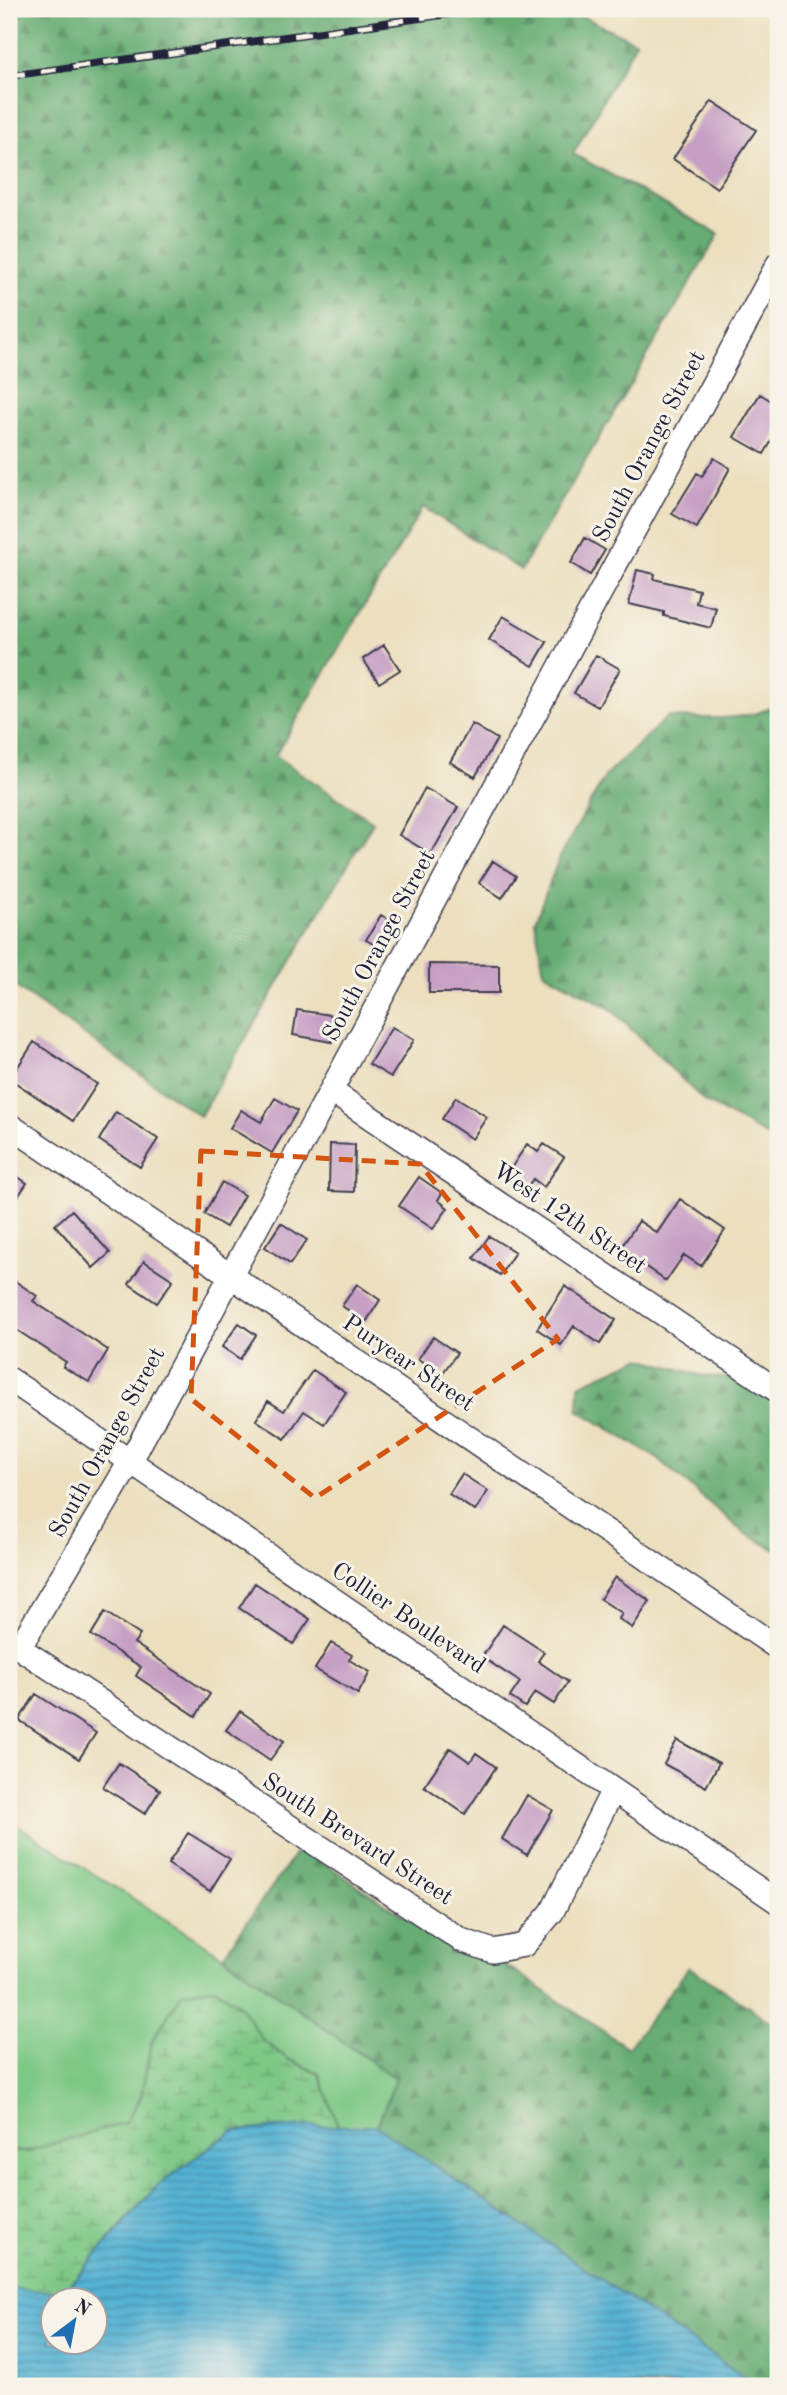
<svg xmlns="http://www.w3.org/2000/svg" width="787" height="2395" font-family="'Old Standard TT',serif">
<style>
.grass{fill:#7ec886;stroke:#507560;stroke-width:2}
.forest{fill:url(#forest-firs);stroke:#446757;stroke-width:2}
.wetland{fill:url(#wetland-marsh);stroke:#507560;stroke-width:2}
.water{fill:url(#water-rules);stroke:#3c6a87;stroke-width:2;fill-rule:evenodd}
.building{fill:#c69fc4}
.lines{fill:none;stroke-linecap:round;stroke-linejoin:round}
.minor-casing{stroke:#403e4f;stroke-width:26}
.minor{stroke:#fff;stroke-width:23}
.rail-casing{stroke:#22223b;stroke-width:8}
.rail{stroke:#f7f3e8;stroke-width:5;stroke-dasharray:16;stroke-linecap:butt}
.marked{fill:none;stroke:#d45411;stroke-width:5;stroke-dasharray:14 9;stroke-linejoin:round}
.labels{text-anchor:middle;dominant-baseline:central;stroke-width:6;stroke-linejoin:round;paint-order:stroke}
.street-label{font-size:24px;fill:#22223b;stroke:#f7f3e8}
</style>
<defs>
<pattern id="forest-firs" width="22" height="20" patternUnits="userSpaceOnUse" patternTransform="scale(1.75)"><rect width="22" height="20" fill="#66ac73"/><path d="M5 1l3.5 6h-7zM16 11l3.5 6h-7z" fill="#548c60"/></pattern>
<pattern id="wetland-marsh" width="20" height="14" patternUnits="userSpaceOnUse" patternTransform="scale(1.75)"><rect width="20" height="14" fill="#7ec886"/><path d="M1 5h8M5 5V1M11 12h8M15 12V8" fill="none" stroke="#67a26f"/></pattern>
<pattern id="water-rules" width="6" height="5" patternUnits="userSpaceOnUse" patternTransform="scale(1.75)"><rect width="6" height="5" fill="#55b2d3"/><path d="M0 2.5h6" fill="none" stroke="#4690ac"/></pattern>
</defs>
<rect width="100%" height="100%" fill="#f7f3e8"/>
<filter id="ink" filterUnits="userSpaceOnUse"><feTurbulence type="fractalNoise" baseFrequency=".0143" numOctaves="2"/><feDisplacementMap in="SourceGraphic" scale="14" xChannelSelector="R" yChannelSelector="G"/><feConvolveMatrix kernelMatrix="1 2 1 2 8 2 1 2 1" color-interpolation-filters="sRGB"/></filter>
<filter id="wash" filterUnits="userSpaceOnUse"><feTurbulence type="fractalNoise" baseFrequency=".00686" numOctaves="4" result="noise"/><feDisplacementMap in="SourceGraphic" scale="28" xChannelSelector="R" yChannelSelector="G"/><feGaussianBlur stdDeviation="1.57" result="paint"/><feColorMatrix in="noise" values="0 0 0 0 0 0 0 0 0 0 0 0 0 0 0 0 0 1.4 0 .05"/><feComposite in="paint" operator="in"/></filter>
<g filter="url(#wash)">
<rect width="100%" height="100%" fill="#ecdfbe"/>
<path class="grass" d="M9,1820L223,1956L396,2079L377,2126H338L319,2074L288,2059L263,2041L240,2006L215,1988L183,1992L152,2041L141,2097L125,2123L24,2152L9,2151Z"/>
<path class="forest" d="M9,9H567L636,42L573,154L719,234L521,570L423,507L275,756L373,822L200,1116L9,982Z
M778,701V1142L704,1101L611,1009L544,972L535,921L560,856L606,775L667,717C694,718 760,723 778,701Z
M640,1358L700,1375L740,1380L778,1406V1551L743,1532L658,1459L578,1410L579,1385Z
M300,1847L455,1950L489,1962L500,1961L628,2048L689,1967L778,2027V2386H757L377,2126L396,2079L223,1956Z"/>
<path class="wetland" d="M215,1988L240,2006L263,2041L288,2059L319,2074L338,2126L233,2131L158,2185L63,2292L9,2289V2151L24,2152L125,2123L141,2097L152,2041L183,1992Z"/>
<path class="water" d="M311,2126H377L757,2386H9V2289L64,2292L158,2185L233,2131ZM52,2300H94V2342H52Z"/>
<g id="blocks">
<path class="building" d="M712,101L756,130L717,188L673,159Z
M760,394L778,405V430L764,454L734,437Z
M714,458L730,468L697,528L672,514L697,473L702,476Z
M585,538L605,550L590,575L571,563Z
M637,570L655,574L654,579L699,590L696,603L716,608L711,628L664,616V612L629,604Z
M503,616L547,642L533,666L489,640Z
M384,645L400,670L379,683L363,659Z
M596,655L620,669L598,707L574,693Z
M472,724L497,739L475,777L450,762Z
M425,788L458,807L431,854L399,835Z
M493,861L516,876L502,898L479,883Z
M381,915L399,926L384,950L366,940Z
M429,964L499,965V993H429Z
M297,1010L337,1016L332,1042L293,1035Z
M392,1027L414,1040L391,1077L369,1064Z
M34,1042L97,1084L73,1121L10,1079Z
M456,1097L487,1117L472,1139L442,1119Z
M275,1098L297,1111L272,1153L230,1128L241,1110L261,1122Z
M116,1112L158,1139L140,1167L99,1140Z
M330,1144L355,1145L354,1192L329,1191Z
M527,1144L538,1152L544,1144L564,1157L544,1187L533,1179L528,1186L508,1173Z
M9,1171L27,1183L9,1210Z
M419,1177L442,1193L438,1200L448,1208L433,1229L399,1206Z
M222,1182L244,1195L226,1227L204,1214Z
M680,1199L725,1230L701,1266L684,1255L666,1281L620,1249L639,1221L657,1233Z
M72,1210L110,1253L93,1268L55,1225Z
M281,1223L307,1240L290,1264L265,1247Z
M489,1236L515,1252L500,1275L474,1258Z
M144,1261L173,1280L157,1303L129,1284Z
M9,1277L37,1296L33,1301L108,1350L89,1382L63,1367L66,1362L9,1325Z
M357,1284L380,1300L366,1322L342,1306Z
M565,1286L616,1320L600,1344L574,1326L561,1345L537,1329Z
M239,1323L256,1335L240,1359L222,1347Z
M433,1337L457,1353L442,1374L418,1359Z
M313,1370L346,1392L324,1424L304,1411L285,1439L256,1420L268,1401L284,1411Z
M462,1474L488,1491L475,1511L449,1494Z
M615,1577L650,1601L632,1628L619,1619L622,1613L600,1599Z
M255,1583L310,1619L293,1644L239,1608Z
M105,1612L140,1635L134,1643L210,1694L196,1716L136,1676L141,1667L91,1635Z
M503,1625L544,1652L538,1661L568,1682L554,1704L535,1692L525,1707L510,1697L520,1682L482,1657Z
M331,1643L352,1655L349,1660L370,1672L358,1694L315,1669Z
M36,1694L96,1733L79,1759L19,1720Z
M240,1711L284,1741L270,1760L226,1730Z
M677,1740L719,1763L706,1787L664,1764Z
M450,1748L470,1762L476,1753L496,1767L465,1814L424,1786Z
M119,1763L160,1790L145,1814L103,1787Z
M527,1795L553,1810L527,1855L502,1839Z
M188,1833L230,1859L210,1891L168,1864Z"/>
</g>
</g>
<g filter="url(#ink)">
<use href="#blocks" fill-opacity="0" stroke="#403e4f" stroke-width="2"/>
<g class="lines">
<g class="minor-casing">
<path id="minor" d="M331,1091L778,1391
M9,1125L778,1648
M9,1379L778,1902
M9,1641L461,1940L493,1951L524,1945L552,1912L613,1790
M19,1648L130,1462L778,264"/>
</g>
<use href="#minor" class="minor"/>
<g class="rail-casing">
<path id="rail" d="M9,76L484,9"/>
</g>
<use href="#rail" class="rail"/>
</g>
</g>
<path class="marked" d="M201,1151L420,1164L558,1339L315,1498L191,1399Z"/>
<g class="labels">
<g class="street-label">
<text transform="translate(650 447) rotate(-62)">South Orange Street</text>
<text transform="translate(380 946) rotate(-62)">South Orange Street</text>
<text transform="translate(569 1219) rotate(34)">West 12th Street</text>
<text transform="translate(408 1364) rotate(34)">Puryear Street</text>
<text transform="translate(108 1443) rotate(-61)">South Orange Street</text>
<text transform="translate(408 1619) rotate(34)">Collier Boulevard</text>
<text transform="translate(357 1840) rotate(33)">South Brevard Street</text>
</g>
</g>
<rect width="787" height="2395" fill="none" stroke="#f7f3e8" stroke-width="35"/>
<g transform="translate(74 2321) rotate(32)"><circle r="33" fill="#f7f3e8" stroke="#a29fa3" stroke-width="2"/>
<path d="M0-5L12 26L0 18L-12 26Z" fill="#1f6fb2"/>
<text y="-10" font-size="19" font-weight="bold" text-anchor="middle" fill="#22223b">N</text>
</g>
</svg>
